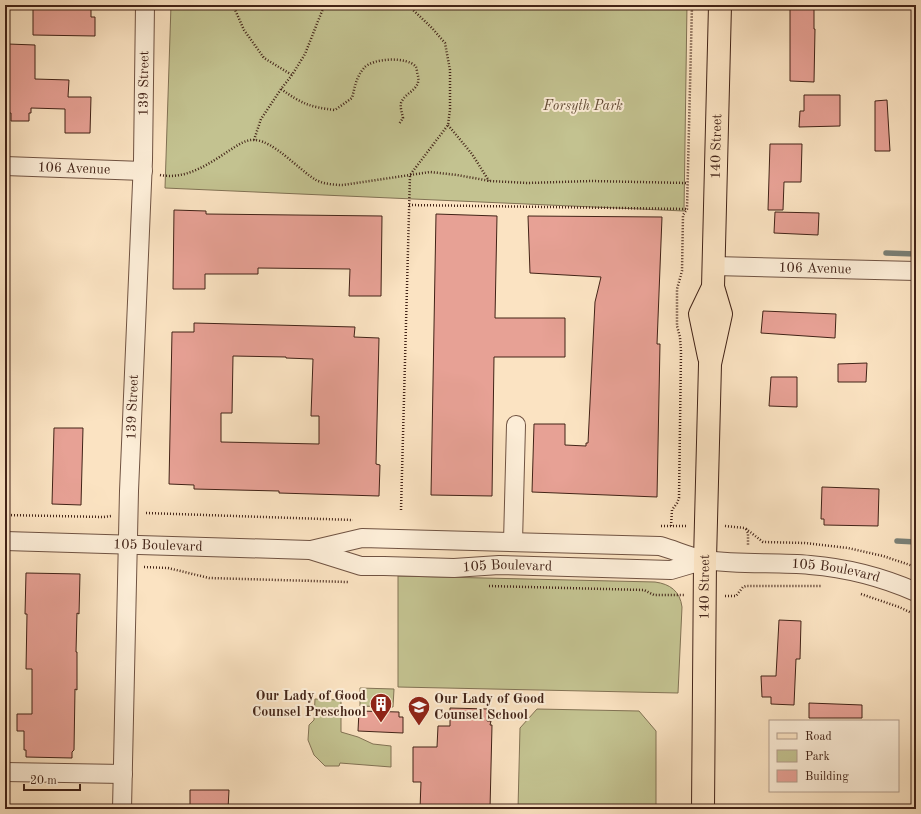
<svg xmlns="http://www.w3.org/2000/svg" width="921" height="814" font-family="'Old Standard TT',serif">
<style>
.green{fill:#c3c290;stroke:#827254}
.lines{fill:none;stroke-linecap:round;stroke-linejoin:round}
.stream{stroke:#7a8077;stroke-width:5.5}
.building{fill:#e7a195;stroke:#422317;fill-rule:evenodd}
.minor-casing{stroke:#705342;stroke-width:20}
.major-casing{stroke:#422317;stroke-width:24}
.path{stroke:#422317;stroke-width:2.5;stroke-dasharray:1 2;stroke-linecap:butt}
.minor{stroke:#fcedd7;stroke-width:18}
.major{stroke:#fbe3c2;stroke-width:22}
.labels{text-anchor:middle;dominant-baseline:central;stroke-width:4;stroke-linejoin:round;paint-order:stroke}
.street-label{font-size:14px;fill:#422317;stroke:#fcedd7}
.park-label{font-size:14px;font-style:italic;fill:#624b35;stroke:#fcedd7}
.poi-label{font-size:14px;font-weight:bold;fill:#422317;stroke:#fcedd7;text-anchor:end}
</style>
<rect width="100%" height="100%" fill="#fbe3c2"/>
<filter id="stains"><feTurbulence type="fractalNoise" baseFrequency=".005" numOctaves="4"/><feColorMatrix values="0 0 0 0 .2 0 0 0 0 .09 0 0 0 0 .02 0 0 0 .5 -.17"/></filter>
<radialGradient id="worn" r=".72"><stop offset=".6" stop-color="#630" stop-opacity="0"/><stop offset="1" stop-color="#630" stop-opacity=".3"/></radialGradient>
<path class="green" d="M171,5H687L684,211L165,188Z
M398,576L655,582C670,584 680,591 682,607L678,693L398,687Z
M360,688L394,689L393,707L360,706Z
M315,699L341,700V732L358,737L373,744L391,746V767L340,763L339,766H325L314,755L308,740L309,725L314,720Z
M537,709L639,711L656,731V809H518L520,728Z"/>
<g class="lines">
<path class="stream" d="M886,253L916,254
M897,541L916,542"/>
</g>
<path class="building" d="M37,5H86V8H91V17H95V36L33,35V7H37Z
M790,5H814V29H815L814,82L790,81Z
M8,44L35,45V79L69,80L68,97H91L90,133H65V109L31,108V113H29V121H11V113H9Z
M804,95H840V126L799,127L800,111H804Z
M887,100L890,151H875V101Z
M770,144H802L801,182H784L783,210H768Z
M174,210L206,211V214L382,216L381,296H349L350,269L258,268V274H205V289H173Z
M775,212L819,213L818,235L774,233Z
M436,214L497,216L495,318H565V357H494L492,496L431,495Z
M528,216L662,217L657,344H660L657,497L532,492L534,424H565V445L586,446V443H588L595,302L601,277L530,273Z
M763,311L836,314L835,338L761,333Z
M194,323L355,327L354,337L379,338L376,464L380,465L379,496L279,493V491L194,489V485L169,484L172,332H194ZM233,356L286,357V358L313,359L311,416H319V444L221,442V413H232Z
M867,363L866,382H838V364Z
M771,377H797V407L769,406Z
M54,428H83L81,505L52,504Z
M822,487L879,489L878,526L824,525V519H821Z
M26,573L80,574L79,614L77,613L76,652H77V690L75,689L74,750L72,752V758L26,757V750H24V731H17V714H32V669H26L27,614H25Z
M779,620L801,621L800,659H796L794,705L771,704V697H762L761,676H776Z
M809,703L862,705V718H809Z
M450,708L487,709V721H491L490,725H492L490,809H420L421,782H413V747H437L438,726H450Z
M359,711L399,712V717H403V733L358,731Z
M190,790H229L228,809H190Z"/>
<g class="lines">
<g class="minor-casing">
<g id="minor">
<path id="s1" d="M5,166L143,171"/>
<path id="s2" d="M714,266L916,271"/>
<path id="s3" d="M5,541L310,550L361,566H384L454,568L499,565L671,570L705,560"/>
<path d="M513,542L516,425"/>
<path id="s4" d="M311,550L362,538L660,546C675,550 691,558 706,560C740,565 776,562 810,565C847,568 882,577 916,592"/>
<path d="M5,772L123,774"/>
<path id="s5" d="M122,809L129,491L143,160L145,5"/>
</g>
</g>
<g class="major-casing">
<g id="major">
<path d="M709,357L700,314L713,287"/>
<path id="s6" d="M703,809L705,560L710,364L721,314L713,287L720,5"/>
</g>
</g>
<path class="path" d="M233,5L244,30L264,58L292,75
M281,89C302,104 310,107 335,110L352,98C355,87 356,77 364,68C372,58 408,56 416,67C417,69 417,73 418,76C421,90 405,92 401,103C400,107 402,113 403,118L399,124
M448,125L472,154L489,181
M254,140L261,119L281,89L292,75L305,54L324,6L328,5
M160,175C186,180 209,164 230,150C238,145 246,139 255,140C274,141 299,170 316,180C324,184 334,185 343,185L430,172L457,175L490,181L528,183L592,181L687,183
M409,205L687,209
M401,510L410,175L448,125L450,109V70L445,43L432,28L411,8L409,5
M146,513L353,520
M5,515L104,517L111,516
M661,526H686
M671,526L672,510L677,503L679,498L681,352L680,337L677,326V289L682,271L683,215L687,209L692,5
M725,526L745,528L763,542L805,543L848,548L883,556L916,567
M746,529L748,533V545
M144,567L168,568L209,578L348,582
M489,586L644,590L654,595H684
M861,594L899,607L916,615
M725,596H736L743,587L746,586H821"/>
<use href="#minor" class="minor"/>
<use href="#major" class="major"/>
</g>
<defs>
<g id="building-pin" transform="scale(1.15)"><path d="M0 17L-7.5 6A9.5 9.5 0 1 1 7.5 6Z" fill="#8f2418" stroke="#fcedd7"/><path d="M-4-6H4V6H1V3H-1V6H-4ZM-2.5-4.3h1.7v1.8h-1.7ZM.8-4.3h1.7v1.8H.8ZM-2.5-1h1.7V.8h-1.7ZM.8-1h1.7V.8H.8Z" fill="#fff"/></g>
<g id="school-pin" transform="scale(1.15)"><path d="M0 17L-7.5 6A9.5 9.5 0 1 1 7.5 6Z" fill="#8f2418" stroke="#fcedd7"/><path d="M0-5L7-2L0 1L-7-2ZM-4 1L0 2.5L4 1V4Q0 6-4 4Z" fill="#fff"/></g>
</defs>
<g fill-rule="evenodd">
<use href="#building-pin" x="381" y="704"/>
<use href="#school-pin" x="419" y="707"/>
</g>
<g class="labels">
<g class="street-label">
<text stroke="none"><textPath href="#s5" startOffset="726">139 Street</textPath></text>
<text stroke="none"><textPath href="#s6" startOffset="665">140 Street</textPath></text>
<text stroke="none"><textPath href="#s1" startOffset="69">106 Avenue</textPath></text>
<text stroke="none"><textPath href="#s2" startOffset="101">106 Avenue</textPath></text>
<text stroke="none"><textPath href="#s5" startOffset="402">139 Street</textPath></text>
<text stroke="none"><textPath href="#s3" startOffset="153">105 Boulevard</textPath></text>
<text stroke="none"><textPath href="#s3" startOffset="505">105 Boulevard</textPath></text>
<text stroke="none"><textPath href="#s4" startOffset="529">105 Boulevard</textPath></text>
<text stroke="none"><textPath href="#s6" startOffset="222">140 Street</textPath></text>
</g>
<g class="park-label">
<text x="583" y="106">Forsyth Park</text>
</g>
<g class="poi-label">
<text x="366" y="696">Our Lady of Good<tspan x="366" dy="16">Counsel Preschool</tspan></text>
<text x="434" y="699" text-anchor="start">Our Lady of Good<tspan x="434" dy="16">Counsel School</tspan></text>
</g>
</g>
<rect width="921" height="814" fill="none" stroke="#fbe3c2" stroke-width="20"/>
<rect x="6" y="6" width="909" height="802" fill="none" stroke="#422317" stroke-width="2"/>
<rect x="10" y="10" width="901" height="794" fill="none" stroke="#422317"/>
<rect x="769" y="720" width="130" height="72" fill="#fcedd7" stroke="#b29c8a"/>
<rect x="777" y="733" width="20" height="6" fill="#fbe3c2" stroke="#b29c8a"/>
<text x="805" y="740" font-size="12" fill="#422317">Road</text>
<rect x="777" y="750" width="20" height="12" fill="#c3c290" stroke="#b29c8a"/>
<text x="805" y="760" font-size="12" fill="#422317">Park</text>
<rect x="777" y="770" width="20" height="12" fill="#e7a195" stroke="#b29c8a"/>
<text x="805" y="780" font-size="12" fill="#422317">Building</text>
<path d="M24 784v6h56v-6" fill="none" stroke="#422317" stroke-width="2"/>
<text x="30" y="784" font-size="12" fill="#422317" stroke="#fcedd7" stroke-width="3" paint-order="stroke">20 m</text>
<rect width="100%" height="100%" filter="url(#stains)"/>
<rect width="100%" height="100%" fill="url(#worn)"/>
</svg>
